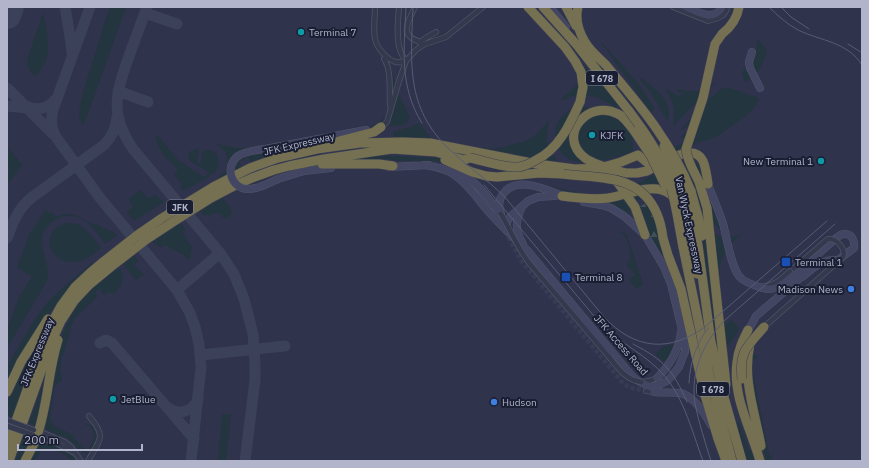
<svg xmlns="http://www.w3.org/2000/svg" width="869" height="468" font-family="'IBM Plex Sans',sans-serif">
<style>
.airport{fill:#2f334b}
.green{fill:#23353f}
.forest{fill:url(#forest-firs)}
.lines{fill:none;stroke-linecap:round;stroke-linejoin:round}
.taxiway{stroke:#3c415a;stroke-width:11}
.runway{stroke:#3c415a;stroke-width:28}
.street-tunnel{stroke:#373b53;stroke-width:4.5;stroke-dasharray:4.5 2;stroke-linecap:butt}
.street-casing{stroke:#505469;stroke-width:6}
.secondary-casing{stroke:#505469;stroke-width:8}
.highway-casing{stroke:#3d4156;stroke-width:10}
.street{stroke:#35394e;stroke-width:4.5}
.secondary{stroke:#434662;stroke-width:7}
.highway{stroke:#757051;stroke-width:9}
.tram{stroke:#575c76;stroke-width:1}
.street-bridge-casing{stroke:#505469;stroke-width:6;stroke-linecap:butt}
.secondary-bridge-casing{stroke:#505469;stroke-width:8;stroke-linecap:butt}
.highway-bridge-casing{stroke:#3d4156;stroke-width:10;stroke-linecap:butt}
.street-bridge{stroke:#35394e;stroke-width:4.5}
.secondary-bridge{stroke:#434662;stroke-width:7}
.highway-bridge{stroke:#757051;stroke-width:9}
.culture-dot{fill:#0f9aa8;stroke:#1a1e33;stroke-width:1.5}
.transit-dot{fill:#1a4fb4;stroke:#1a1e33;stroke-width:1.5}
.shop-dot{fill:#3f7fe0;stroke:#1a1e33;stroke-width:1.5}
.labels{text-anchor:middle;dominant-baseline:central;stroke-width:4;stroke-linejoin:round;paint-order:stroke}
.shield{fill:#1a1e33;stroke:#84879d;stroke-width:1}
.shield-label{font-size:9px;font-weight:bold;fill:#b1b4ca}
.poi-label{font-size:10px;fill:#b1b4ca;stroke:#1a1e33;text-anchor:start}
.street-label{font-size:10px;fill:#b1b4ca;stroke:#1a1e33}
</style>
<defs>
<pattern id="forest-firs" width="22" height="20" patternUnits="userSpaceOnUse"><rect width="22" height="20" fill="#23353f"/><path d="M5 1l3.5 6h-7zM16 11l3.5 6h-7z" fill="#415059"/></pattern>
</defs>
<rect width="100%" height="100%" fill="#21263e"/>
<path class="airport" d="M7,7H862V461H7Z"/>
<path class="green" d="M110,7H126L86,119L82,125L79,117L80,105L84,89L101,35V33Z
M43,13C47,26 50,48 46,60C44,65 41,70 38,74L34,76L28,67L27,60Z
M757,39L767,50C764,64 758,74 746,82C737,70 748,67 753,57C757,52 757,45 757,39Z
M602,43L638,83L655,109L651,112L602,44Z
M581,63H582L592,74L618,105L615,107C598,96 583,91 563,100L562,98L575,87L580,80Z
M389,65L391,69L398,93L409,115L408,122L403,125L378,126L367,128L375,125L382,120L387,114L391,106Z
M642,78C657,91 673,100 668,122L651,93L640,80Z
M716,82L675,124L673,125C676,109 674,104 666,90L667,89L679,97L682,94L677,90L678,89C694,94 703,91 716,82Z
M723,88H729L759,98L755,107L746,116L719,135L709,140L698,142L685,149L670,154L672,148L702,135L682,138L681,137L690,129L688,126L680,131C692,117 708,98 723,88Z
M581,107C603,108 618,118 632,134L633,151C617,158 585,168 569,159C552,150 550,123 567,112C571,109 576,108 581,107Z
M549,121C546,136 544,146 556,159L555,162L513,154V153H506L465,146L493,149L524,142L534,136Z
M419,123L431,138L394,137L393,132L410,127Z
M155,135L159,137L178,160L204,177L209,173L202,168L189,160C187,152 192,150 198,148L199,151L197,163H201L203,151H206V149C212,151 217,152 218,158C219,162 219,165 218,168C214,176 191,186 183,191L180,187L182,184L174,175L178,170C168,160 157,150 155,135Z
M282,142L283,148L286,149L275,153L251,162L248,157L239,162L241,167L220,179L219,177L226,171L227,165V156L225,151L216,144L237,148H247Z
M7,146L22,165L7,185Z
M382,156C406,156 430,157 454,160L446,163L437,161H400L382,158V161L344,160Z
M701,163L706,187L730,229L719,228L703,213L695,192L685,203L661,186L596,196L577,194L552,187L551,186C574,192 591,197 615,192C634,188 650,175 668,168C678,165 691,164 701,163Z
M140,190L149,199L155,195L164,202L134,221L127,212L133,207L129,199Z
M640,194L644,197C634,200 629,207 629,216L614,206L604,202Z
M222,198C229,206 238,212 225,219L217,212L209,216L207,214L204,216L200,211Z
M45,210L49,213L51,212L56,217C72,211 76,215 89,222C96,226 97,222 103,229L105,228L118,235L105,244C99,236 92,224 82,219C66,210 45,220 42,239C41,253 51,267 47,281L7,348V330L19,297L32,276L17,268L30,232L32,231Z
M67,223C84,222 91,236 101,248C95,252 90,258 83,260C53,272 34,232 67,223Z
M181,223L186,230L183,233L192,247L190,259L188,260L182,254L165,245L161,248L152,242Z
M698,225C714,235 721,240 741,235C731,242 723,253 720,265C718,273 720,282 720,290C721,312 720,335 720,358C712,336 711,312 708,290C706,268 702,247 698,225Z
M619,232H621L625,233L628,238L643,284L636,289L629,280L635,275L627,265L630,259C629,248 630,237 619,232Z
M134,255L138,260L134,266L144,274L136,280L123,264Z
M92,263L94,264L77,279L46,318L7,386V368L13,356L35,319L46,304L70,281Z
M119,268C127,277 121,287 114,294L109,292L104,295L99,289L95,293L98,296L74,319L71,326L68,340L62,357L60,370L62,382H58L54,388L50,420L54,426L73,435L75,437L74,438L86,450H88C94,439 98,435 89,425H85V424C105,424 96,447 86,454C77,450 75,442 66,438C58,433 51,435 44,426C52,381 54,328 88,293C97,284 108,276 119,268Z
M731,320L738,327L739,329C735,335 730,345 725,349L723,326Z
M38,342H39L13,417L7,415V403L16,380Z
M675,344L671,354L666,363L655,354L664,346Z
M751,353L755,355H757L758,357L753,360L752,365L753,374L769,454L772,457V461H766L762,434L751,381Z
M49,368L38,427L29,423Z
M222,414H231L226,461H218Z
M736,422H739L749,451L753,450L756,461H748Z
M24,434L34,438L22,461H15Z
M48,442C61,447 67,450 76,461H71C65,452 53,449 42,449L35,461H28C33,451 35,443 48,442Z"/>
<path class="forest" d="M648,203L651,206L666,260L658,249L635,221C634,213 640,204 648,203Z"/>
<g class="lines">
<path class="taxiway" d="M65,7L71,43L72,53
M90,7L53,110C50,120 51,128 56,137L100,198L177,290L190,313L195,327L199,344L201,367L191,461
M147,7C141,23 135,40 129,56C116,93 109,114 133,149L220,253L234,274L244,299L253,334L255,363V380L245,461
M145,13L177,24
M7,17L10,7
M7,88L53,134
M118,91L148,102
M7,106L28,108
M26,106C37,111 48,109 56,99
M7,238C13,222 18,209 31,198L104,145C112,137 116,128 117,117
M177,290L220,253
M100,343L106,340L112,343L194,439
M201,355L285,346
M167,407C178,416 193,412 198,399"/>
<path class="runway" d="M7,15L10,7"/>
<path class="street-tunnel" d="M508,237L521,261L622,382C629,389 637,389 646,391"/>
<g class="street-casing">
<path id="street" d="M375,7C375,17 373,29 375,39C377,48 387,60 396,62C400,63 403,62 406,61
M399,7C398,21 396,37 400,50C401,54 404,58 406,61
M415,7C408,22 398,36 421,42
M673,7L708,21L718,18L723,15L726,11L727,7
M420,43L424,39L436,32
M384,59C392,70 389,93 390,106
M381,127L387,122L399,81L406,61L415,51L420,47L425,44L446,37L483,7
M530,264L610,358
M764,286C776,285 781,279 790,271
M643,382L649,381L657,378
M646,391L654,392
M38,431L65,442L71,447L81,461
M36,436L58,444L73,452
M88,461C100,439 107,437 89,416"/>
</g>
<g class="secondary-casing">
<path id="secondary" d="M550,7L566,27
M686,7C696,11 711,21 720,10V7
M752,52L749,62L750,68L760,88
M265,149L366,130
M424,165C435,167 444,168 453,174C467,183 477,198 487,210C500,224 512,237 527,250L632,376L638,381L646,385L651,387L659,385L667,381L671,377L679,367L682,359L685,352V342L671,284L664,267L645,235L624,216L611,208L601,205L584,202
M389,167L429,165
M452,168C473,177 486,195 499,212
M278,179L304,171L331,168
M708,184C713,198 720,213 724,227C727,240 732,272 742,279C747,283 753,285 759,287C775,293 782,285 794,275
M522,207C515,221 515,231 523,244
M501,214C498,206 498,200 503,194C517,174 549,191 566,197
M506,229L507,222L510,217L528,201L538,197L555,196
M798,272L835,239C838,237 840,234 844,234C852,233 855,241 854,248L838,260C821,259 815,267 802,277
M748,330L753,322L756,316L798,280
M657,378C670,365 679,350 681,332
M654,392C663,393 672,392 680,393C694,396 705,414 711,425"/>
</g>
<g class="highway-casing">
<path id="highway" d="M528,7L565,47L575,61L581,72L583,87L580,102
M543,7L576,44L629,111
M566,7L576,26
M578,7C575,19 579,32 585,42C590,51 599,58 606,65C623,86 641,106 656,128
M722,34C731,27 737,19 739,7
M339,141L374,132L381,127
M445,160L472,172L486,176L497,177L539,173L563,174
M669,160C679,154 696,147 703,161C706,168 707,177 708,184
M322,164H379L393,166
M602,166C597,164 590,162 585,158C556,136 588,98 618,114C625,117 630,126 635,132
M602,170H615L626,173H637L647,171L657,166
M613,178L618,183L635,207L645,235
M699,182L707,208L726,384
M682,189L691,216L698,245L711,342L724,397L742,461
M691,191L699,220L702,236
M562,196C577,198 593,200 608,198C639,193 667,173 684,214C687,222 688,230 689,238C692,250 694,262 697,274
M663,238L668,255L681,289L704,392L718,439L726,461
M683,247L709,374L732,461
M748,330C743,340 738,350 737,362C732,396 751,429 760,461
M750,344C742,379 755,412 761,446
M7,392L21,362L48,319
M7,446L49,328L61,306L75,287L91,272L103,262L136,236L162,218L213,187L250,168L278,158L317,149L360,143L402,142L430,143L537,164L575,169L600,168L621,162L638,155L654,168
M9,461L52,341L61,321L74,301L89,285L112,266L147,239L173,222L211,198L232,187L252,178L274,170L289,166L324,159L392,149L436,152L464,160L470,158
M25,461C29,453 34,445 37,436C48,405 48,371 58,340"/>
</g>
<use href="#street" class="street"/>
<use href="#secondary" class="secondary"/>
<use href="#highway" class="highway"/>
<path class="tram" d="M406,7C404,48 399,87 422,123
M413,7C411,62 405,107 449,149C466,166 487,179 504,196L604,317C635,350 670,353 706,326L827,221
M769,7C778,16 787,24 798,30C821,41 848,42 862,65
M781,7L791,17L809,29
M848,44L856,49L862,53
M484,185L599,322C616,340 639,351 657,368C683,392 691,429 703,461
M633,344C664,360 673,370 687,402
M689,383C690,363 696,344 708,328
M711,461C705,442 699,423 695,404C690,372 703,343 725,320L835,224"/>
<g class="street-bridge-casing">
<path id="street-bridge" d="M501,214C511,231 518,249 530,264
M764,327L843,257C846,249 837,238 828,239L794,268
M610,358C619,369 626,380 641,382
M7,420L34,430
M7,426L33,435"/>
</g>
<g class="secondary-bridge-casing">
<path id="secondary-bridge" d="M265,149C257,150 246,151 238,156C224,166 231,190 249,189C259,189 269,183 278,179"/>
</g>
<g class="highway-bridge-casing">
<path id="highway-bridge" d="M629,111C643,130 657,149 666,171C675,195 678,222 683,247
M656,128C670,148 682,168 691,191
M635,132L651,156L665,185
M664,146L682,189
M470,158C486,161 503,168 519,167C525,166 531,163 536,160C559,149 570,124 580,102
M563,174C599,179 640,173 657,214C660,221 662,230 663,238
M699,182C694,171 687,161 686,149L703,98L715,44L722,34
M742,379C739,351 747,347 764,327"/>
</g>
<use href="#street-bridge" class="street-bridge"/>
<use href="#secondary-bridge" class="secondary-bridge"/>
<use href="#highway-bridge" class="highway-bridge"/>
</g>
<g class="culture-dot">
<circle cx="301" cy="32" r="4"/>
<circle cx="592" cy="135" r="4"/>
<circle cx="821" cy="161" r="4"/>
<circle cx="113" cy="399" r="4"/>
</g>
<g class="transit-dot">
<rect x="781" y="257" width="10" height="10" rx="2"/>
<rect x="561" y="272" width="10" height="10" rx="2"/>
</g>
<g class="shop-dot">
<circle cx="851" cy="289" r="4"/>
<circle cx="494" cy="402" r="4"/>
</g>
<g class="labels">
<g class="shield">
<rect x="586" y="71" width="32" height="14" rx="3"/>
<rect x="167" y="200" width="26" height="14" rx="3"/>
<rect x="697" y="382" width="32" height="14" rx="3"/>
</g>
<g class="shield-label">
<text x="602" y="78">I 678</text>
<text x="180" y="207">JFK</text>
<text x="713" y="389">I 678</text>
</g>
<g class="poi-label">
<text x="309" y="32">Terminal 7</text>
<text x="600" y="135">KJFK</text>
<text x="813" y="161" text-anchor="end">New Terminal 1</text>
<text x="795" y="262">Terminal 1</text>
<text x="575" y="277">Terminal 8</text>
<text x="843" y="289" text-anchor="end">Madison News</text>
<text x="121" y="399">JetBlue</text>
<text x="502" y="402">Hudson</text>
</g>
<g class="street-label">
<text transform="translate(299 144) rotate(-13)">JFK Expressway</text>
<text transform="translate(689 225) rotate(78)">Van Wyck Expressway</text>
<text transform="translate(621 345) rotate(49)">JFK Access Road</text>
<text transform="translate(37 352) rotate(-68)">JFK Expressway</text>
</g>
</g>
<rect width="869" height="468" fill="none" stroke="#b1b4ca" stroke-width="16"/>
<path d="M18 444v6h124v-6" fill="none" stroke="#b1b4ca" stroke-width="2"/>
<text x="24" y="444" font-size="12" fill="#b1b4ca" stroke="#1a1e33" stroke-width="3" paint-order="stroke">200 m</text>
</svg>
